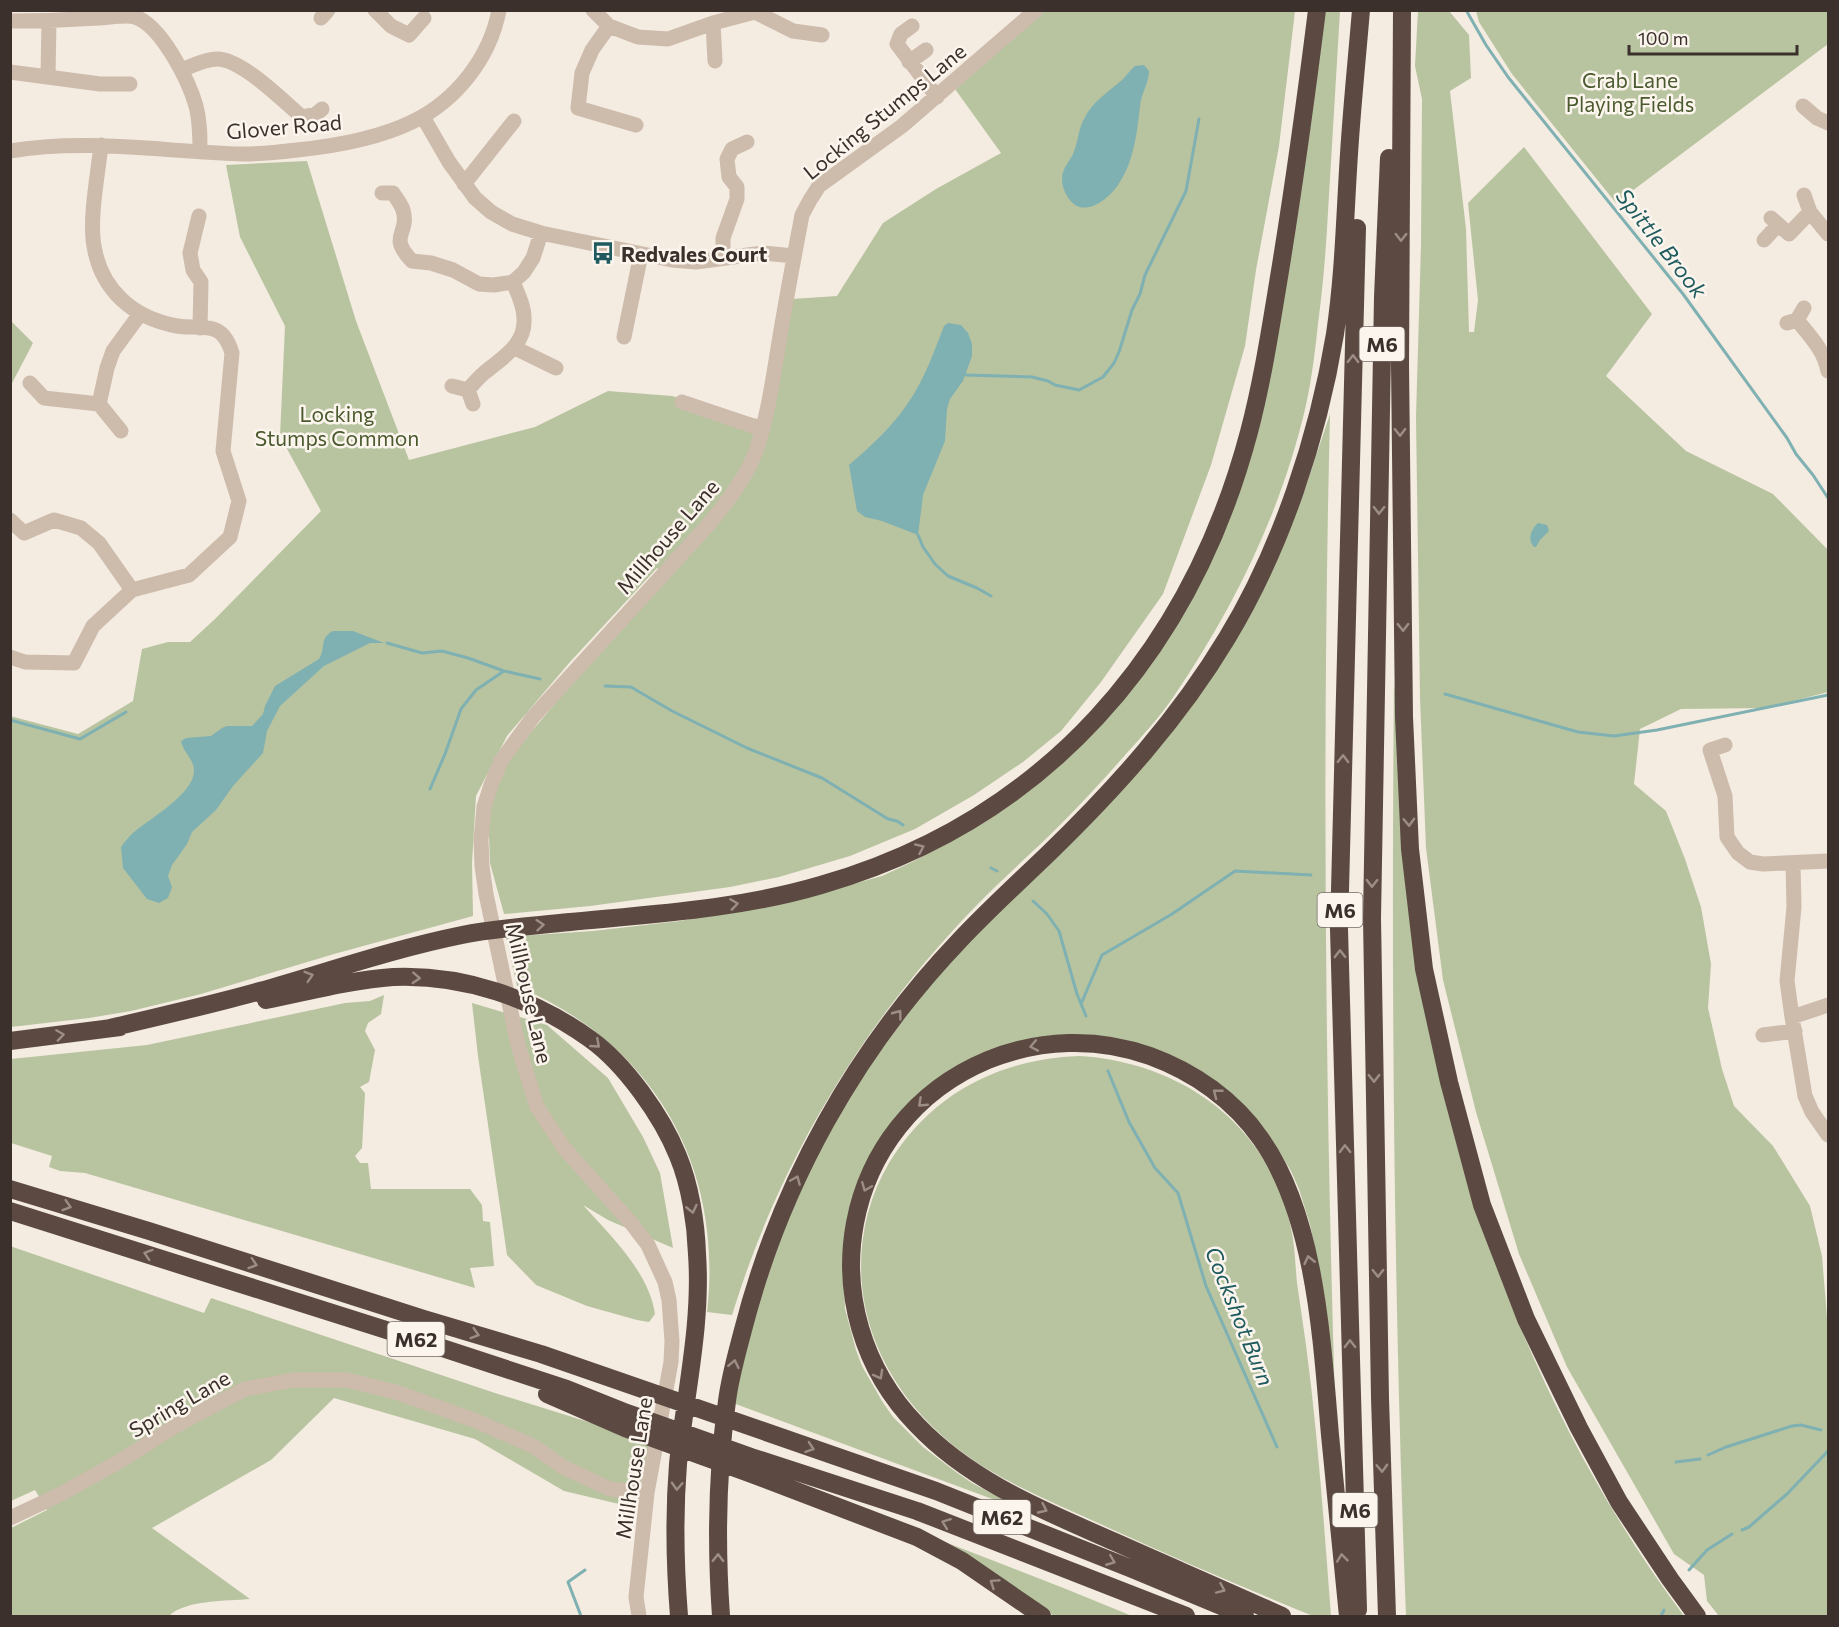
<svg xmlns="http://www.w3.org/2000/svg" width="1839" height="1627" font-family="Commissioner,sans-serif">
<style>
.green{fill:#b8c4a0}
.water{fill:#7fb0b2}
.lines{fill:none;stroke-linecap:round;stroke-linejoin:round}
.stream{stroke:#7fb0b2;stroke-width:3}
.minor{stroke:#cdbbac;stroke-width:15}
.highway{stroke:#5c4a42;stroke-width:18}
.oneway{stroke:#9c8e87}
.labels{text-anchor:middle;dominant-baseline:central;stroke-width:5;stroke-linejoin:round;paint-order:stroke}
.shield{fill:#fbf5ee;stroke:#756b66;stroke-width:1.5}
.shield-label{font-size:20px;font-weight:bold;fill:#3b302b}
.park-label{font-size:21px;fill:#4a5a2e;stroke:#fbf5ee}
.street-label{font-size:21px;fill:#3b302b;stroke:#fbf5ee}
.poi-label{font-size:21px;font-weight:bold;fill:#3b302b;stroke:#fbf5ee;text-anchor:start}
.water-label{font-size:22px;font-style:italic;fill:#1f5a5e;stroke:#fbf5ee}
</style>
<rect width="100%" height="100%" fill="#f4ebe1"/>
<path class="green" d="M1032,11H1295L1279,146L1256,270L1245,346L1211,465L1163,594L1101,682L1061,731L1023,762L974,795L915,829L850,856L779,877L730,887L590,906L504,914L490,863L488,808L511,756L563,694L669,575L657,568L570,662L507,736L476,796L472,863L473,916L334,954L201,994L131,1011L89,1018L11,1027L10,716L78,734L133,701L142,649L168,642H190L215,619L321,511L280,436L285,326L240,237L226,165L307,161L356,321L409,460L535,427L608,391L672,396L737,415L768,421L792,299L837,296L883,223L936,189L1001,153L955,89Z
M1323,11H1340C1336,78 1332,145 1328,212C1326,250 1323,286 1318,324C1315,351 1312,378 1306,405C1282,510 1234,608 1174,696C1160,717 1143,735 1126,754C1105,778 1083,802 1060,825C1032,853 1002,879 974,908C862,1024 779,1162 732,1315L707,1312C724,1165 653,1044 517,986L506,937L593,931L680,921L802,898L882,876L912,862L971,830L1026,792L1052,771L1122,698L1244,469Z
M1418,11H1449L1469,35L1471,78L1450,91L1466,229L1469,332H1474L1478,300L1468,203L1524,147L1652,314L1606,376L1686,451L1773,494L1828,550V692L1766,708L1681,709L1640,729L1634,784L1666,811L1685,859L1701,907L1711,964L1708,1008L1722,1069L1734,1106L1773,1146L1810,1206L1822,1256L1828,1329V1616H1719L1707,1601L1704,1575L1674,1554L1567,1367L1519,1254L1476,1112L1443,980L1426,848L1420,698L1416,417L1421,245L1422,99L1415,66Z
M1476,11H1828V44L1616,203L1512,74L1479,22Z
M11,321L33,343L11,385Z
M1330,414C1322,744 1325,1073 1335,1403L1311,1228L1299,1189L1291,1171L1270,1136L1194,1069L1036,1040L897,1118L873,1151L857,1187L850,1208L844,1249L843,1267L845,1309L856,1350L862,1366L882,1401L893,1417L923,1447L956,1472L972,1483L1025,1511L733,1403L738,1366L784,1219L852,1087L946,964L1117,794L1291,526L1305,489Z
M1394,683L1399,734L1443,1093C1490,1281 1568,1461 1684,1616H1406C1394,1305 1391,994 1394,683Z
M384,995L381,1014L368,1023L365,1031L375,1050L369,1082L360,1087L365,1093L362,1148L355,1156L360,1163H368L371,1189H470L482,1205L483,1221L490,1222L494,1266L470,1268L475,1288L85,1173L60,1171L49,1167L52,1156L11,1143V1059L147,1045L345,1003L370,1001Z
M472,1003L547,1025L608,1078L643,1137L660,1173L673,1248L608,1220L583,1205C610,1235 649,1272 655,1314L649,1322L637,1320L587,1306L536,1285L507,1255L478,1056Z
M1079,1056C1180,1062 1267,1123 1290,1224C1295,1244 1295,1263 1297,1283C1300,1304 1303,1324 1306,1345C1318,1435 1324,1526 1331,1616H1313C1245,1588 1176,1559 1109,1528C1069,1509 1027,1493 989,1470C922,1430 870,1365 862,1286C858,1243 867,1200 889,1163C931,1094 999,1059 1079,1056Z
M10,1246L204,1313L211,1298L495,1393L611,1429L649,1445L636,1508L564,1491L475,1439L334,1398L271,1460L152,1528L250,1599C228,1601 184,1600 169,1616H11V1528L47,1510L35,1490L11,1501Z
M927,1535L1066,1589L1132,1616H1054L1027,1596Z"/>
<path class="water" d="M1144,65L1149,71C1149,83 1141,94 1140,106C1137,133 1134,162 1118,185C1106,202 1081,220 1067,196C1064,191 1062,185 1062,179C1062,169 1069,162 1073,154C1078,143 1078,130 1084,119C1092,102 1108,92 1122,80C1127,75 1130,70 1135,66Z
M948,323L961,325L968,333L972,344V356L963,381L950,399L947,409L945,441L923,495L918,535L882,521L865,517L857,511L849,465C870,447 893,426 908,403C924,380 934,352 944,326Z
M1538,523L1547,525L1549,531L1540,540L1536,547H1534C1527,540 1531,529 1538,523Z
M333,631H353L384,643H370L324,666L280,706L267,731L263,753L233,786L216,810L192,832L187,844L172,865L168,876L172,887L168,898L159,903L147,899L123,868L121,847C125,842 128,837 133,833C149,819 194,794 194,771C194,759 183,752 181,741L186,738L211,736L222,728L227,726H252L263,714L265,706L275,686L319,659C326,648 319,638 333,631Z"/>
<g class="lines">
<path class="stream" d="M1466,10L1486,45L1508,77L1683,294L1787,438L1796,454L1813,475L1828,498
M966,375L1032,377L1048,381L1055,385L1079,390L1103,377L1114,363L1119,352L1132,310L1140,294L1145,275L1186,191L1199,119
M918,535L923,547L935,564L948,576L977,588L991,596
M387,643L422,653L442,651L468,658L504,671L540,679
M605,686L631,687L672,711L747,748L822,778L888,819L897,821L903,825
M1445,694L1578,732L1614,736L1657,730L1828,695
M10,720L80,739L126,712
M430,789L445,754L461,709L476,690L504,671
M991,868L997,871
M1033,901L1047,914L1059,931L1077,994L1086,1016
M1081,1004L1102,955L1172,914L1235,871L1311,875
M1108,1071L1129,1122L1155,1168L1178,1193L1206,1286L1277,1447
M1708,1455L1726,1447L1792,1426L1801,1425L1821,1430
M1676,1462L1700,1459
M1742,1530L1749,1527L1787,1494L1828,1451
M1689,1570L1707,1550L1732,1534
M581,1616L568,1582L585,1570
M1661,1616L1664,1610"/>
<path class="minor" d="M375,10L391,26L409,35L424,18
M593,10L609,26L638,37L668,39L713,23L755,12L793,31L822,35
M321,18L328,10
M10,21C40,21 69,20 98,18C107,18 127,14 135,17C161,25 189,81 196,106C200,121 200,136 200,152
M713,23L715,61
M609,26L592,50L582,73L578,108L636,125
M912,26L901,34L897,44L937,97
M909,62L926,50
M181,70C192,66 205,59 217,59C242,59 283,101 302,117L316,114L322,109
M10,72L100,84H130
M48,76L49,21
M1803,106L1817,118L1828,123
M423,117L449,162L475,198L491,212L512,224L541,233L672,260L696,262L763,253L794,256
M10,151C88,138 165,152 243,154C261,154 280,152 297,150C336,146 377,139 412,122C456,101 490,58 499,10
M464,184L514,121
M382,193H393C396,198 401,204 403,210C410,235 387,235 412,261L431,263L453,270L479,284L494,285L513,282L524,272L533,258L541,233
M1804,195L1810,212L1828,234
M199,216L190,253L193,270L201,282L200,328
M1771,218L1789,234L1810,212
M1764,240L1778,225
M723,258V238L737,199V187L729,177L727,159L732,149L747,142
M1797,320C1810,336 1824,350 1828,371
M1787,323L1797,320L1804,308
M624,337L641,254
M515,348L556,368
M30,383L44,398L99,404L107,368L113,351L140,314
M452,386L468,390L473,404
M468,390C473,384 478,378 484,373C502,358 526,345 524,318C524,306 518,294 513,282
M682,402L762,429
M99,404L121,431
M10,520L24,533L54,520L81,528L99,543L132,590
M10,657L25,662L74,663L93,626L132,590L189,575L230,537L239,501L223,451L232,353C229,343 224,332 213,329C202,326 188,328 177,326C133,318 101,290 94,246C89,219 98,173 101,145
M1725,745L1710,750L1725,796L1727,837L1738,853L1750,862L1763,864L1828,861
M1828,1005L1792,1017L1805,1096L1812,1112L1828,1135
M1792,1017L1787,981L1794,907L1793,864
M1763,1035L1795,1031
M10,1518L59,1495L120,1461L182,1422L245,1389L293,1380H347L399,1393L476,1421L533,1446L563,1467L610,1489L647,1493
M639,1616L636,1597L647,1493L671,1362L672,1341L669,1300L665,1282L648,1245L632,1224L564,1148L537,1107L518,1045L486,894L482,866L481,840L484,807L491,785L501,761L533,717L709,524C727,502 746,478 756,451C768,416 773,378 779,342C786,300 794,257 802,215L810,200L819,186L902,126L1036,10"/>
<path class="highway" d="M1402,10L1400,364L1404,717L1410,849L1424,969L1449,1082L1482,1205L1526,1319L1579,1428L1619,1502L1670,1579L1697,1616
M1357,228L1339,929L1358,1610
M266,1000C307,992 350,980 393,977C463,974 533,998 590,1039C625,1064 662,1116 678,1156C690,1185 696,1223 697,1254C702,1325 685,1394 678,1464C674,1514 675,1566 679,1616
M110,1028C160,1016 211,1005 260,991C327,972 393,949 462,935C497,928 533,926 570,922C654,914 740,909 821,885C1044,821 1190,654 1249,432C1263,379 1271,325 1280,271C1294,185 1306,98 1317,10
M10,1041L120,1027
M10,1189L149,1231L424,1319L541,1354L936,1491L1132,1569L1245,1616
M10,1211L421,1341L567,1389L627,1413L751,1457L917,1511L1186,1616
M547,1394L625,1428L749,1473L917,1537L962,1561L1042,1616
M721,1616C716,1545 717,1472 727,1401C730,1377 737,1353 743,1330C780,1185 855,1050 959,941C988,910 1019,882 1049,853C1116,788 1179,718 1227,638C1281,549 1318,437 1335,334C1344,274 1345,214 1349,154C1352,106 1357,58 1361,10
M1282,1616C1227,1591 1171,1567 1115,1542C1045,1511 971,1482 917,1425C806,1311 839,1122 988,1060C1040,1039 1097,1037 1150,1056C1194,1072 1234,1100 1261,1139C1316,1217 1322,1342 1330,1435C1336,1495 1342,1556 1348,1616
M1387,1616L1380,1398L1372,918L1383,297L1389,158"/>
</g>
<defs><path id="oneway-chevron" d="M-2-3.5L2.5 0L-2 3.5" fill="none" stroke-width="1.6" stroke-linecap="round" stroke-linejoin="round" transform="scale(1.5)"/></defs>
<g class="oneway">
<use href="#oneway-chevron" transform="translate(1401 237) rotate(90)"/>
<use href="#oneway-chevron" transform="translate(1353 359) rotate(-89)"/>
<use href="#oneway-chevron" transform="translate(1400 432) rotate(89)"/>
<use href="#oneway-chevron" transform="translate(1379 510) rotate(91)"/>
<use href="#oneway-chevron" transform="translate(1403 627) rotate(89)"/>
<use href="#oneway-chevron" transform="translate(1343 759) rotate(-89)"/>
<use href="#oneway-chevron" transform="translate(1409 822) rotate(88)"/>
<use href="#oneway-chevron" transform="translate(920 848) rotate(-24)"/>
<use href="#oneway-chevron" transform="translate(1372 883) rotate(91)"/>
<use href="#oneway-chevron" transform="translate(734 904) rotate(-8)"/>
<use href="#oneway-chevron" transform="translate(540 925) rotate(-5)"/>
<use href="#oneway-chevron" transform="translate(1340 954) rotate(-91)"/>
<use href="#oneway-chevron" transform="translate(309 976) rotate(-17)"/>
<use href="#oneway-chevron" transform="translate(416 978) rotate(3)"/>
<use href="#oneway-chevron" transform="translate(898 1014) rotate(-53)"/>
<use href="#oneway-chevron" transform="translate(60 1035) rotate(-8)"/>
<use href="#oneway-chevron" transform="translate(596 1044) rotate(41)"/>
<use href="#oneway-chevron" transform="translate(1034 1046) rotate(169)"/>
<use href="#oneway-chevron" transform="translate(1374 1078) rotate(89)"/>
<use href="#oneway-chevron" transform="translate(1217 1093) rotate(-142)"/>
<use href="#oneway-chevron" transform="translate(922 1103) rotate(137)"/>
<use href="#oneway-chevron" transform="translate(1345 1149) rotate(-91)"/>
<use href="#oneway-chevron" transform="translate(796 1180) rotate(-67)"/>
<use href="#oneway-chevron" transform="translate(866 1187) rotate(112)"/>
<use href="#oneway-chevron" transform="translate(67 1206) rotate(17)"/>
<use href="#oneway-chevron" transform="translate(692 1209) rotate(77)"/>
<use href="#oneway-chevron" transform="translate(148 1254) rotate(-162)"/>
<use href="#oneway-chevron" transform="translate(1309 1260) rotate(-103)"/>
<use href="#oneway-chevron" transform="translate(253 1264) rotate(18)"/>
<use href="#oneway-chevron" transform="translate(1378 1273) rotate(89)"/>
<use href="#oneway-chevron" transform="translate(475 1334) rotate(17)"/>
<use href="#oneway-chevron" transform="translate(1350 1344) rotate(-91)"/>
<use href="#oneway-chevron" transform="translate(734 1364) rotate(-78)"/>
<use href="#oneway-chevron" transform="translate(879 1375) rotate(61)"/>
<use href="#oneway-chevron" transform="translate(810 1448) rotate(19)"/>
<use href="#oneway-chevron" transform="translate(1382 1468) rotate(88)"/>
<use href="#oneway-chevron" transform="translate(677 1486) rotate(93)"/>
<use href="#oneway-chevron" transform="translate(1043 1509) rotate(25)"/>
<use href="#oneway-chevron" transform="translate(946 1523) rotate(-159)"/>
<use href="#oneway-chevron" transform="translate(718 1558) rotate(-89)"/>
<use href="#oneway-chevron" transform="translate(1342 1558) rotate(-96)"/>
<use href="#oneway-chevron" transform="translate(1111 1561) rotate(22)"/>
<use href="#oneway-chevron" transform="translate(994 1583) rotate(-146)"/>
<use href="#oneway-chevron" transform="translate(1221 1589) rotate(24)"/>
</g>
<defs>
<g id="bus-bare" transform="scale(1.8)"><path d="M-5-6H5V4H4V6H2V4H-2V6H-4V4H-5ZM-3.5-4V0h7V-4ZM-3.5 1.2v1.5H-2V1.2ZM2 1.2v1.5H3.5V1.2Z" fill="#1f5a5e" stroke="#fbf5ee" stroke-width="2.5" paint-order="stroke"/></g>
</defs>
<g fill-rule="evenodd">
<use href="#bus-bare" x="603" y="253"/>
</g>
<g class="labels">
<g class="shield">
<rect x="1359.5" y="327" width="45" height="34" rx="4.5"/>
<rect x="1317.5" y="893" width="45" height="34" rx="4.5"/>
<rect x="387.5" y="1322" width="57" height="34" rx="4.5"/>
<rect x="1332.5" y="1493" width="45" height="34" rx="4.5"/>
<rect x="973.5" y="1500" width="57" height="34" rx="4.5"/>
</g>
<g class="shield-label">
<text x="1382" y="344">M6</text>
<text x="1340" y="910">M6</text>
<text x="416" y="1339">M62</text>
<text x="1355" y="1510">M6</text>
<text x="1002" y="1517">M62</text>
</g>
<g class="park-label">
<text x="1630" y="79">Crab Lane<tspan x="1630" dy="24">Playing Fields</tspan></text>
<text x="337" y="413">Locking<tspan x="337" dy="24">Stumps Common</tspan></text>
</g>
<g class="street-label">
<text transform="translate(884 111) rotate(-39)">Locking Stumps Lane</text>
<text transform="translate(284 126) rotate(-5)">Glover Road</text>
<text transform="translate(667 536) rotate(-49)">Millhouse Lane</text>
<text transform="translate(530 993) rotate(77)">Millhouse Lane</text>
<text transform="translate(179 1403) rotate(-30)">Spring Lane</text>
<text transform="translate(633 1468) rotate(-81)">Millhouse Lane</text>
</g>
<g class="poi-label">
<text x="621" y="253">Redvales Court</text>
</g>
<g class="water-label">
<text transform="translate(1662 243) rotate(52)">Spittle Brook</text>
<text transform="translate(1240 1316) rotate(68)">Cockshot Burn</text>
</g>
</g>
<rect width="1839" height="1627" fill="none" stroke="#3b302b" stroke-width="24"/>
<path d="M1629 45v9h168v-9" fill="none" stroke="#3b302b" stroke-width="3"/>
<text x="1638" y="45" font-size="18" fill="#3b302b" stroke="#fbf5ee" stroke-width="4.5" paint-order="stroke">100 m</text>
</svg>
